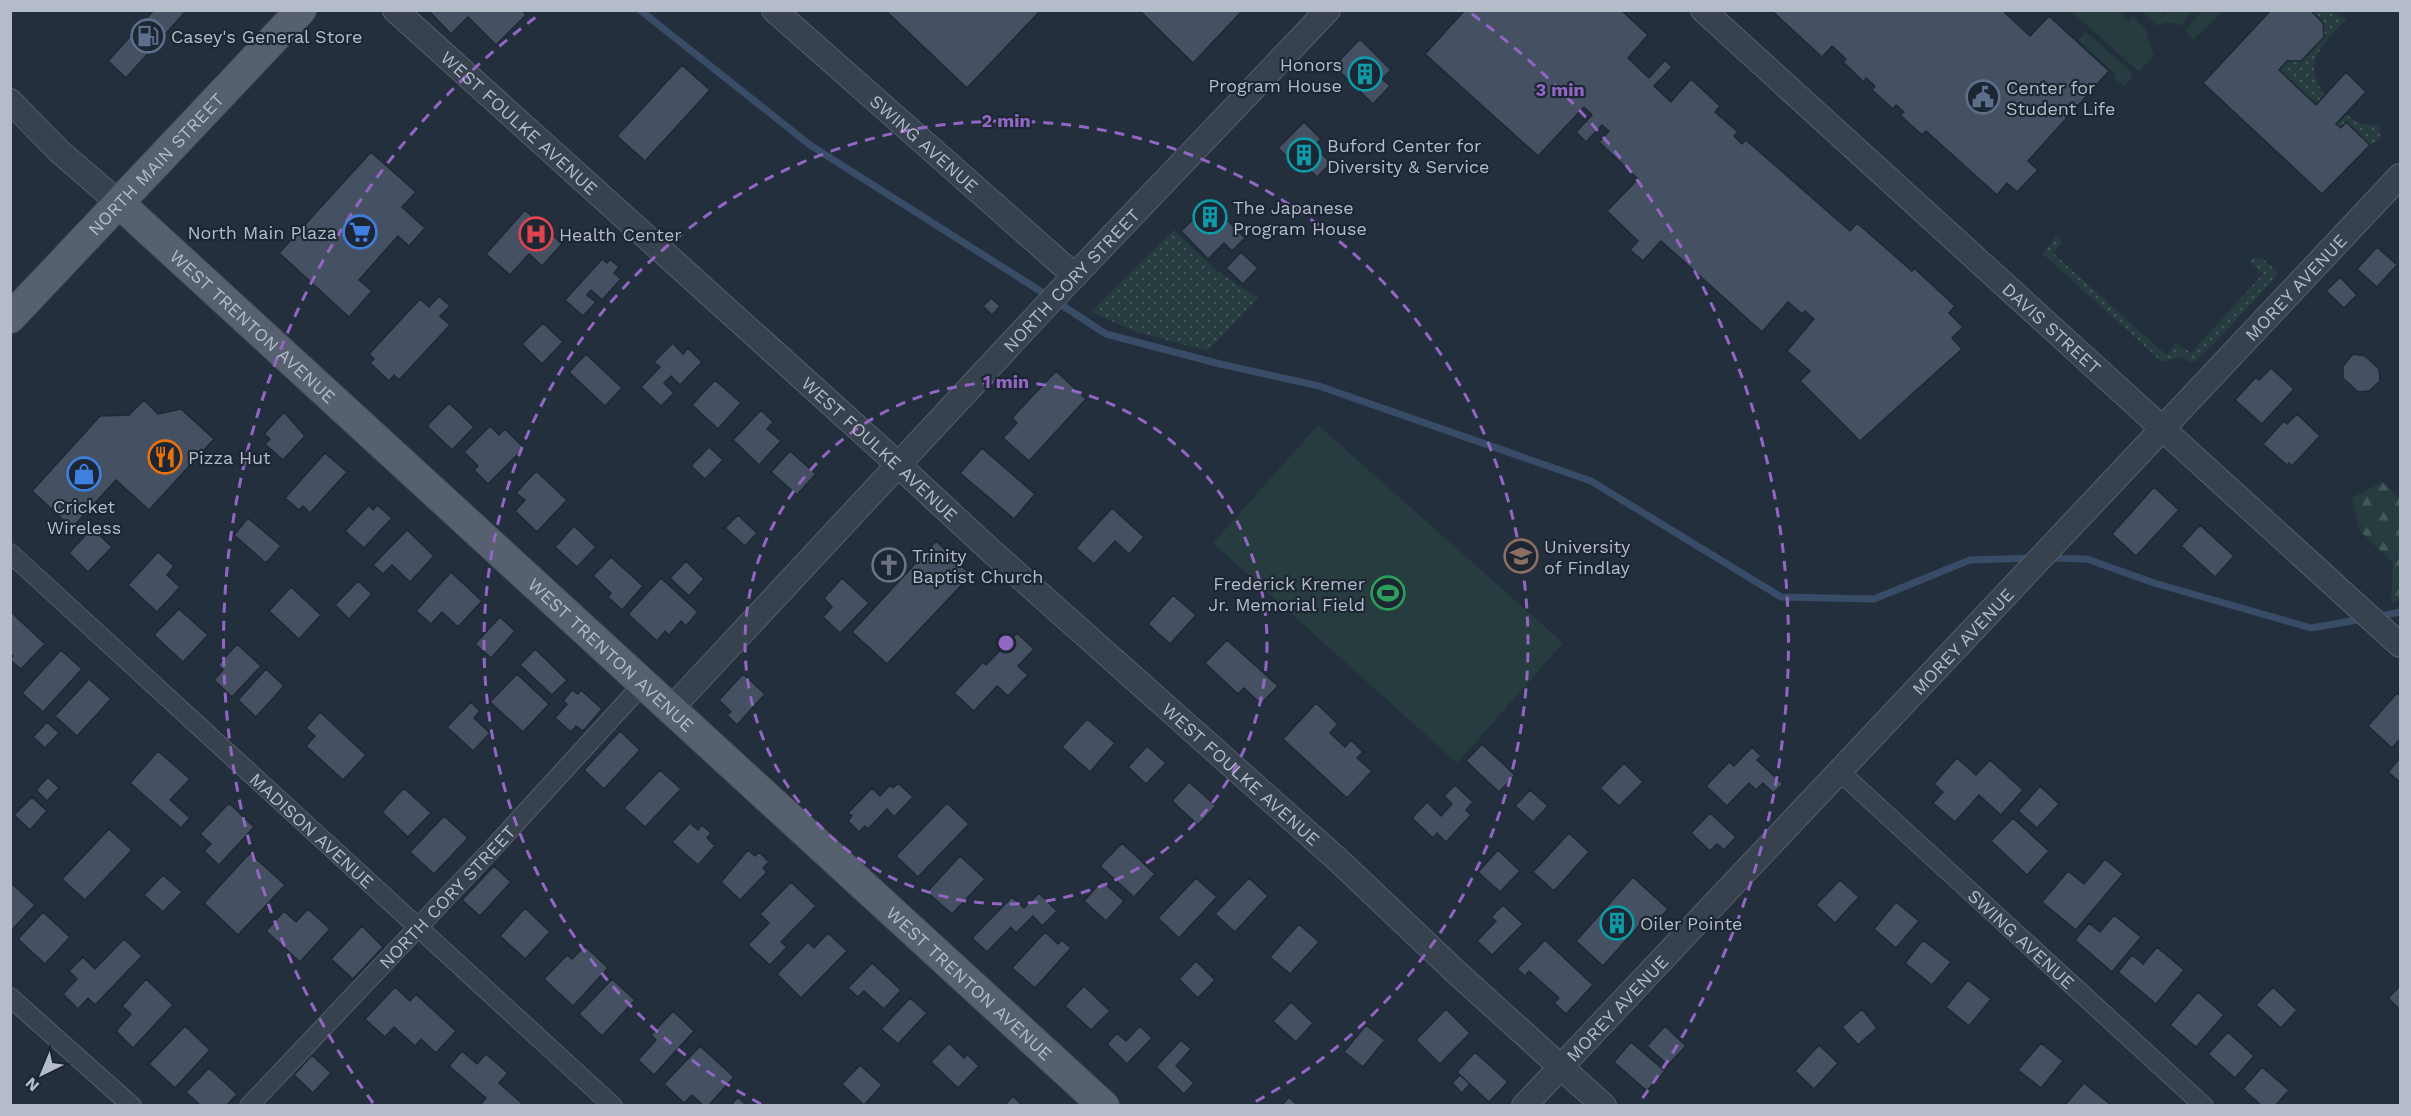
<svg xmlns="http://www.w3.org/2000/svg" width="2411" height="1116" font-family="'Work Sans',sans-serif">
<style>
.grass{fill:#263c3f}
.forest{fill:url(#forest-firs)}
.park{fill:url(#park-dots)}
.lines{fill:none;stroke-linecap:round;stroke-linejoin:round}
.stream{stroke:#394c67;stroke-width:7}
.building{fill:#455162;stroke:#1f2835;stroke-width:1.5}
.minor-casing{stroke:#565f6c;stroke-width:20}
.tertiary-casing{stroke:#565f6c;stroke-width:26}
.primary-casing{stroke:#414a57;stroke-width:32}
.minor{stroke:#38414e;stroke-width:18}
.tertiary{stroke:#38414e;stroke-width:24}
.primary{stroke:#56606e;stroke-width:30}
.ring{fill:none;stroke:#9266c3;stroke-width:3;stroke-dasharray:10 8}
.labels{text-anchor:middle;dominant-baseline:central;stroke-width:4.5;stroke-linejoin:round;paint-order:stroke}
.poi-label{font-size:18px;fill:#b4bcc9;stroke:#1d2633;text-anchor:start}
.street-label{font-size:18px;fill:#b4bcc9;stroke:#1d2633}
.centre{fill:#9266c3;stroke:#1d2633;stroke-width:3}
.ring-label{font-size:18px;text-anchor:middle;font-weight:bold;fill:#9266c3;stroke:#1d2633;stroke-width:4.5;stroke-linejoin:round;paint-order:stroke}
</style>
<defs>
<pattern id="forest-firs" width="22" height="20" patternUnits="userSpaceOnUse" patternTransform="scale(1.5)"><rect width="22" height="20" fill="#263c3f"/><path d="M5 1l3.5 6h-7zM16 11l3.5 6h-7z" fill="#435659"/></pattern>
<pattern id="park-dots" width="8" height="8" patternUnits="userSpaceOnUse" patternTransform="scale(1.5)"><rect width="8" height="8" fill="#263c3f"/><path d="M2 2h.1M6 6h.1" fill="none" stroke="#435659" stroke-width="1.8" stroke-linecap="round"/></pattern>
</defs>
<rect width="100%" height="100%" fill="#242f3e"/>
<path class="grass" d="M2071,11H2125L2123,16L2129,21L2133,17L2149,33L2146,36L2154,55L2141,70H2137Z
M2141,11H2161L2164,15L2167,11H2194L2180,26C2173,22 2164,20 2158,26Z
M2202,11H2223L2193,40L2185,30Z
M2086,32L2130,71L2132,79L2124,86L2116,81L2115,74L2078,40Z
M1318,425L1563,643L1457,763L1213,543Z"/>
<path class="forest" d="M2382,482L2400,498V600L2391,602L2393,563L2359,530L2352,498Z"/>
<path class="park" d="M2310,11H2333L2340,17L2347,19C2325,42 2299,63 2325,95L2316,105L2279,70L2287,61H2301L2324,37L2323,23Z
M2345,114L2361,124L2379,125L2381,139L2370,145L2347,123L2341,128L2336,124Z
M1174,230L1213,268L1258,298L1208,351L1137,332L1091,312Z
M2059,236L2062,243L2053,253L2166,355L2176,343L2191,353L2263,274L2250,262L2254,257L2264,260L2277,272L2271,283L2202,356H2198V361L2189,362L2182,356L2162,362L2043,254L2055,237Z"/>
<g class="lines">
<path class="stream" d="M640,10L810,145L1048,296
M1057,302L1106,334L1220,364L1319,386L1591,481L1781,597L1874,599L1970,560L2033,558
M2050,558L2087,559L2154,583L2311,628L2363,619
M2377,617L2400,612"/>
</g>
<path class="building" d="M154,10H187L126,78L108,61Z
M428,10H522L526,15L496,45L468,17L451,34Z
M885,10H1041L967,88Z
M1139,10H1243L1193,63Z
M1465,10H1621L1648,35L1628,58L1649,78L1665,60L1672,67L1654,86L1671,102L1691,79L1720,106L1715,112L1738,132L1734,136L1742,144L1746,140L1850,231L1857,223L1912,271L1914,268L1955,306L1949,313L1963,327L1952,338L1962,349L1860,441L1800,381L1810,371L1787,351L1814,319L1805,311L1802,314L1788,302L1762,332L1661,241L1643,261L1630,250L1638,241L1607,211L1638,179L1599,142L1609,131L1602,125L1586,142L1576,132L1592,115L1584,107L1538,156L1425,54Z
M1771,10H2002L2030,36L2049,16L2109,71L2028,161L2038,170L2017,192L2007,183L1997,195L1926,131L1922,135L1900,115L1904,112L1896,105L1893,109L1872,90L1875,86L1866,78L1864,82L1843,62L1846,59L1832,46L1822,57Z
M2271,10H2310L2323,23L2324,37L2301,61H2287L2279,70L2316,105L2346,72L2366,92L2336,124L2341,128L2346,122L2370,145L2322,194L2203,83Z
M1360,39L1391,70L1382,79L1390,86L1373,104L1334,66Z
M682,65L710,90L645,161L617,136Z
M1304,122L1321,139L1314,146L1331,163L1317,177L1303,163L1299,168L1278,148Z
M371,152L416,192L402,207L425,228L409,246L398,236L359,280L372,291L349,317L279,253Z
M1210,203L1245,238L1232,251L1224,243L1208,259L1181,231Z
M525,210L562,244L542,266L529,254L510,275L486,254Z
M2377,247L2397,265L2377,287L2357,269Z
M1241,252L1258,268L1243,284L1226,268Z
M602,259L607,263L610,259L619,267L614,273L621,279L602,300L591,290L587,295L596,302L583,316L565,300Z
M2340,277L2357,295L2344,308L2326,291Z
M439,296L450,306L440,316L450,325L399,380L394,375L389,381L370,363L374,359L369,354L420,299L429,307Z
M991,298L1000,306L992,315L983,306Z
M543,323L563,342L542,364L522,344Z
M673,343L683,354L688,348L702,362L680,385L671,376L664,383L674,393L661,406L641,387L660,367L654,362Z
M586,354L622,388L605,406L569,372Z
M2353,354L2365,356L2379,369L2380,381L2369,391L2358,392L2343,378V366Z
M2271,368L2294,389L2262,424L2235,400L2256,377L2259,380Z
M1056,371L1086,399L1029,461L1003,438L1017,423L1012,418Z
M715,380L741,403L718,429L692,405Z
M144,400L158,414L181,409L214,439L149,510L116,480L72,528L32,491L100,416L129,415Z
M449,403L474,427L452,450L427,426Z
M761,410L773,422L767,429L781,441L759,465L733,440Z
M284,412L305,436L283,460L265,444L270,439L264,434Z
M2297,414L2320,436L2292,466L2289,463L2287,465L2263,444L2284,421L2287,424Z
M490,426L499,435L505,429L524,448L488,484L474,470L478,466L464,452Z
M709,447L723,460L705,479L691,466Z
M982,448L1035,494L1014,519L960,473Z
M790,451L816,474L797,495L771,472Z
M325,453L347,472L310,513L303,506L299,510L285,498Z
M536,471L567,500L537,532L515,511L525,500L516,493Z
M2154,487L2179,510L2136,556L2112,534Z
M369,505L373,510L377,505L392,518L364,548L345,531Z
M1112,508L1144,537L1129,554L1115,541L1094,564L1076,548Z
M738,515L757,533L745,546L725,528Z
M248,518L281,546L266,563L234,535Z
M2200,525L2234,556L2215,577L2181,546Z
M574,526L596,547L577,567L555,547Z
M92,528L112,547L88,572L69,553Z
M407,530L434,556L410,582L392,565L383,574L373,565Z
M936,541L971,575L887,664L852,632Z
M158,552L174,566L167,575L180,587L157,612L128,585Z
M611,557L643,586L622,610L608,597L611,593L593,576Z
M686,561L704,579L689,596L670,578Z
M451,572L482,601L458,627L442,612L431,624L416,611Z
M661,578L698,612L686,626L681,621L669,635L665,631L657,641L628,614Z
M842,578L869,603L840,633L823,617L832,607L824,598Z
M358,581L372,594L349,619L335,605Z
M291,587L321,615L299,639L269,611Z
M1173,595L1196,615L1170,644L1148,624Z
M179,609L208,635L183,662L154,635Z
M10,611L45,644L21,669L10,660L13,656L10,654Z
M500,617L515,631L491,658L475,644Z
M1017,633L1034,649L1018,666L1028,675L1008,696L997,686L974,711L954,693L983,662L986,665Z
M1227,640L1278,686L1261,704L1244,688L1238,694L1205,663Z
M237,644L261,666L232,697L214,680L223,670L218,665Z
M535,649L567,680L552,695L520,665Z
M61,650L82,669L43,712L22,693Z
M266,669L284,686L256,717L238,700Z
M517,674L549,704L523,732L490,702Z
M743,674L765,694L737,725L727,715L731,712L719,700Z
M89,679L111,699L77,736L55,716Z
M572,690L578,694L581,690L602,709L583,731L576,726L571,732L555,718L567,704L563,701Z
M2397,693L2400,696V739L2392,748L2368,726Z
M471,702L480,711L474,718L490,733L473,751L447,727Z
M1316,703L1338,724L1330,733L1345,747L1351,740L1363,752L1357,758L1372,771L1347,798L1283,739Z
M320,712L366,755L343,780L306,746L315,736L306,728Z
M1087,719L1115,743L1090,772L1062,747Z
M47,722L59,733L45,748L33,737Z
M620,731L640,750L604,789L584,770Z
M1482,744L1515,775L1499,792L1466,761Z
M1147,746L1166,763L1146,784L1128,767Z
M1752,747L1761,756L1757,760L1783,784L1773,793L1763,783L1756,790L1749,783L1727,806L1706,786L1729,762L1734,766Z
M158,751L190,779L170,800L190,818L181,828L130,783Z
M1957,758L1976,775L1990,760L2023,790L2001,815L1979,795L1955,822L1933,803L1943,792L1934,784Z
M2400,758V782L2388,772Z
M1624,763L1643,782L1619,806L1600,788Z
M660,770L681,789L645,827L624,808Z
M48,777L59,788L47,801L36,790Z
M1189,782L1216,806L1198,825L1172,801Z
M898,783L913,797L894,817L887,809L868,829L865,826L859,832L848,821L852,816L848,813L872,788L880,796L890,785L893,788Z
M1455,785L1473,802L1466,810L1471,815L1446,842L1437,833L1433,838L1412,818L1427,802L1441,816L1452,804L1444,796Z
M2040,786L2059,804L2037,828L2018,811Z
M404,788L431,813L408,837L382,812Z
M1530,790L1548,806L1533,822L1515,806Z
M32,797L47,811L30,830L14,815Z
M229,803L254,827L219,865L204,851L211,844L200,834Z
M947,803L969,824L918,877L896,856Z
M1710,813L1736,837L1724,850L1717,844L1710,851L1691,833Z
M444,816L468,838L434,874L410,852Z
M2013,818L2049,851L2027,875L1991,841Z
M690,823L698,830L702,825L711,833L707,838L715,846L698,865L672,842Z
M109,829L132,850L85,900L62,879Z
M1569,833L1589,852L1554,891L1533,872Z
M1122,843L1155,874L1134,897L1100,866Z
M748,850L755,856L759,852L769,862L763,868L767,872L740,900L721,882Z
M1498,850L1520,871L1500,892L1478,872Z
M250,853L285,885L238,935L204,903Z
M960,856L985,879L952,914L927,892Z
M2105,859L2123,874L2076,930L2042,902L2068,871L2084,884Z
M494,866L511,882L480,916L462,900Z
M163,875L182,892L163,912L144,895Z
M1633,877L1668,909L1653,926L1645,919L1603,966L1576,941Z
M1196,878L1217,897L1179,938L1158,918Z
M1249,878L1268,896L1235,932L1215,914Z
M1840,880L1859,897L1835,923L1816,905Z
M1102,881L1124,901L1106,921L1084,901Z
M10,882L35,905L10,932Z
M791,882L816,906L781,942L787,947L770,965L748,945L769,923L760,914Z
M1039,893L1057,911L1042,926L1033,916L1016,933L1011,927L987,952L972,938L1012,897L1024,908Z
M1896,902L1919,921L1896,948L1874,929Z
M1503,905L1523,924L1492,955L1477,941L1496,921L1491,917Z
M525,908L550,932L525,959L500,936Z
M308,909L330,929L300,962L266,931L284,911L296,922Z
M43,912L70,937L45,964L18,939Z
M2114,915L2141,937L2112,972L2075,940L2089,923L2100,932Z
M1299,924L1319,942L1290,974L1270,957Z
M362,926L383,947L353,979L331,959Z
M1045,932L1058,944L1062,940L1071,948L1035,988L1012,968Z
M828,933L847,951L801,998L777,974L808,942L814,948Z
M124,939L142,956L95,1005L88,998L78,1009L63,994L77,979L69,971L83,957L95,969Z
M1545,940L1593,985L1566,1014L1554,1003L1559,998L1529,971L1525,976L1517,969Z
M1923,940L1951,962L1932,985L1905,963Z
M585,946L608,968L573,1006L544,979L567,955L572,959Z
M2157,947L2184,970L2156,1004L2118,972L2132,955L2143,964Z
M1196,961L1215,980L1198,998L1179,979Z
M872,963L901,990L884,1009L864,991L858,997L848,988Z
M146,979L173,1005L133,1048L116,1031L131,1014L122,1006Z
M612,979L635,1000L602,1036L579,1014Z
M1968,980L1991,999L1969,1026L1946,1007Z
M1084,986L1110,1011L1091,1030L1065,1006Z
M2400,986V1008L2399,1009L2388,998Z
M395,987L410,1001L416,994L456,1031L436,1053L421,1039L415,1046L394,1027L385,1037L365,1019Z
M2273,987L2297,1010L2281,1028L2256,1005Z
M2198,992L2224,1015L2196,1047L2170,1025Z
M910,998L927,1013L898,1044L881,1029Z
M1291,1002L1313,1023L1296,1042L1273,1021Z
M1446,1009L1470,1033L1440,1064L1416,1040Z
M1862,1009L1877,1028L1858,1045L1842,1027Z
M673,1011L694,1031L654,1075L638,1060L656,1040L651,1035Z
M1366,1025L1385,1040L1363,1067L1344,1052Z
M185,1026L210,1050L175,1088L149,1064Z
M1140,1026L1152,1038L1127,1064L1107,1044L1117,1033L1126,1041Z
M1665,1026L1686,1046L1668,1065L1647,1046Z
M2228,1032L2254,1056L2235,1078L2208,1054Z
M1181,1040L1191,1049L1176,1066L1194,1083L1184,1094L1156,1067Z
M1631,1042L1665,1071L1647,1091L1614,1062Z
M949,1043L964,1058L967,1054L979,1066L958,1088L931,1062Z
M2041,1043L2063,1061L2041,1088L2018,1070Z
M1819,1045L1838,1063L1814,1089L1795,1071Z
M700,1046L734,1077L708,1106H704L692,1095L684,1103L664,1084Z
M462,1051L477,1064L486,1054L508,1073L499,1083L525,1106H479L486,1098L449,1066Z
M1475,1052L1508,1082L1489,1102L1457,1072Z
M312,1055L331,1073L313,1093L294,1075Z
M860,1065L882,1085L864,1105L842,1084Z
M2262,1067L2289,1090L2275,1106H2262L2243,1089Z
M209,1068L237,1094L226,1106H201L186,1092Z
M1460,1075L1470,1084L1462,1093L1452,1083Z
M2084,1083L2111,1105V1106L2065,1105Z
M1013,1096L1023,1106H1004Z
M738,1097L747,1106H730Z
M1289,1097L1298,1106H1281Z"/>
<g class="lines">
<g class="minor-casing">
<g id="minor">
<path id="s1" d="M10,553L613,1106"/>
<path id="s2" d="M1839,771L2204,1106"/>
<path d="M10,997L132,1106"/>
<path id="s3" d="M249,1106L494,847L642,685"/>
</g>
</g>
<g class="tertiary-casing">
<g id="tertiary">
<path id="s4" d="M395,10L879,447L990,550L1337,859L1457,973L1604,1106"/>
<path id="s5" d="M774,10L1075,276"/>
<path id="s6" d="M1703,10L2400,645"/>
<path d="M10,101L60,152L119,203"/>
<path id="s7" d="M670,710L1060,291L1328,10"/>
<path id="s8" d="M1524,1106C1817,797 2108,486 2400,176"/>
</g>
</g>
<g class="primary-casing">
<g id="primary">
<path id="s9" d="M119,203L1104,1106"/>
<path id="s10" d="M10,318L301,10"/>
</g>
</g>
<use href="#minor" class="minor"/>
<use href="#tertiary" class="tertiary"/>
<use href="#primary" class="primary"/>
</g>
<g class="ring">
<circle cx="1006" cy="643" r="261"/>
<path d="M761 1104A522 522 0 1 1 1251 1104"/>
<path d="M373 1103A783 783 0 0 1 540 14M1472 14A783 783 0 0 1 1639 1103"/>
</g>
<defs>
<g id="fuel-ring" transform="scale(1.725)"><circle r="9.5" fill="#1d2633" stroke="#5c6f8a" stroke-width="1.5"/><path d="M-5.5-6h7V0h2V4h1.3V-2.5L3-4.5l.8-.8L6-3V5H2.5V1h-1V6h-7ZM-4.2-4.7v3.2H.2V-4.7Z" fill="#5c6f8a"/></g>
<g id="building-ring" transform="scale(1.725)"><circle r="9.5" fill="#1d2633" stroke="#0f9aa8" stroke-width="1.5"/><path d="M-4-6H4V6H1V3H-1V6H-4ZM-2.5-4.3h1.7v1.8h-1.7ZM.8-4.3h1.7v1.8H.8ZM-2.5-1h1.7V.8h-1.7ZM.8-1h1.7V.8H.8Z" fill="#0f9aa8"/></g>
<g id="civic-ring" transform="scale(1.725)"><circle r="9.5" fill="#1d2633" stroke="#5c6f8a" stroke-width="1.5"/><path d="M-.6-6.5H3V-4.5H.6V-3L4-1V1h2V6H-6V1h2V-1L-.6-3ZM-1.2 2.5V6h2.4V2.5Z" fill="#5c6f8a"/></g>
<g id="supermarket-ring" transform="scale(1.725)"><circle r="9.5" fill="#1d2633" stroke="#3f7fe0" stroke-width="1.5"/><path d="M-6-5.5h2.5l.6 2H6L4.5 2H-2.5L-4.4-4H-6ZM-1.5 3.2a1.3 1.3 0 1 0 .1 0ZM3 3.2a1.3 1.3 0 1 0 .1 0Z" fill="#3f7fe0"/></g>
<g id="hospital-ring" transform="scale(1.725)"><circle r="9.5" fill="#1d2633" stroke="#e0444e" stroke-width="1.5"/><path d="M-5-5h3v3.5h4V-5h3V5h-3V1.5h-4V5h-3Z" fill="#e0444e"/></g>
<g id="restaurant-ring" transform="scale(1.725)"><circle r="9.5" fill="#1d2633" stroke="#e8710a" stroke-width="1.5"/><path d="M-5-6h1v4h1v-4h1v4h1v-4h1v5L-1.5 .5V6h-2V.5L-5-1ZM5-6V6H3V1.5H1.5Q1.5-4 5-6Z" fill="#e8710a"/></g>
<g id="shop-ring" transform="scale(1.725)"><circle r="9.5" fill="#1d2633" stroke="#3f7fe0" stroke-width="1.5"/><path d="M-5-2.5h2.3a2.7 3.5 0 0 1 5.4 0H5L5.5 6h-11ZM-1.5-2.5h3a1.5 2.3 0 0 0-3 0Z" fill="#3f7fe0"/></g>
<g id="university-ring" transform="scale(1.725)"><circle r="9.5" fill="#1d2633" stroke="#8d6e63" stroke-width="1.5"/><path d="M0-5L7-2L0 1L-7-2ZM-4 1L0 2.5L4 1V4Q0 6-4 4Z" fill="#8d6e63"/></g>
<g id="church-ring" transform="scale(1.725)"><circle r="9.5" fill="#1d2633" stroke="#6b7280" stroke-width="1.5"/><path d="M-1.2-6h2.4v3.5h3.3v2.4h-3.3V6h-2.4V-.1h-3.3v-2.4h3.3Z" fill="#6b7280"/></g>
<g id="stadium-ring" transform="scale(1.725)"><circle r="9.5" fill="#1d2633" stroke="#2e9e5b" stroke-width="1.5"/><path d="M0-5a6.5 5 0 1 0 0 10a6.5 5 0 1 0 0-10ZM-3.5-1.8h7v3.6h-7Z" fill="#2e9e5b"/></g>
</defs>
<g fill-rule="evenodd">
<use href="#fuel-ring" x="148" y="36"/>
<use href="#building-ring" x="1365" y="74"/>
<use href="#civic-ring" x="1983" y="97"/>
<use href="#building-ring" x="1304" y="155"/>
<use href="#building-ring" x="1210" y="217"/>
<use href="#supermarket-ring" x="360" y="232"/>
<use href="#hospital-ring" x="536" y="234"/>
<use href="#restaurant-ring" x="165" y="457"/>
<use href="#shop-ring" x="84" y="474"/>
<use href="#university-ring" x="1521" y="556"/>
<use href="#church-ring" x="889" y="565"/>
<use href="#stadium-ring" x="1388" y="593"/>
<use href="#building-ring" x="1617" y="923"/>
</g>
<g class="labels">
<g class="poi-label">
<text x="171" y="36">Casey's General Store</text>
<text x="1342" y="64" text-anchor="end">Honors<tspan x="1342" dy="21">Program House</tspan></text>
<text x="2006" y="87">Center for<tspan x="2006" dy="21">Student Life</tspan></text>
<text x="1327" y="145">Buford Center for<tspan x="1327" dy="21">Diversity &amp; Service</tspan></text>
<text x="1233" y="207">The Japanese<tspan x="1233" dy="21">Program House</tspan></text>
<text x="337" y="232" text-anchor="end">North Main Plaza</text>
<text x="559" y="234">Health Center</text>
<text x="188" y="457">Pizza Hut</text>
<text x="84" y="506" text-anchor="middle">Cricket<tspan x="84" dy="21">Wireless</tspan></text>
<text x="1544" y="546">University<tspan x="1544" dy="21">of Findlay</tspan></text>
<text x="912" y="555">Trinity<tspan x="912" dy="21">Baptist Church</tspan></text>
<text x="1365" y="583" text-anchor="end">Frederick Kremer<tspan x="1365" dy="21">Jr. Memorial Field</tspan></text>
<text x="1640" y="923">Oiler Pointe</text>
</g>
<g class="street-label">
<text stroke="none"><textPath href="#s4" startOffset="168">WEST FOULKE AVENUE</textPath></text>
<text stroke="none"><textPath href="#s5" startOffset="201">SWING AVENUE</textPath></text>
<text stroke="none"><textPath href="#s10" startOffset="212">NORTH MAIN STREET</textPath></text>
<text stroke="none"><textPath href="#s7" startOffset="588">NORTH CORY STREET</textPath></text>
<text stroke="none"><textPath href="#s8" startOffset="1125">MOREY AVENUE</textPath></text>
<text stroke="none"><textPath href="#s9" startOffset="182">WEST TRENTON AVENUE</textPath></text>
<text stroke="none"><textPath href="#s6" startOffset="472">DAVIS STREET</textPath></text>
<text stroke="none"><textPath href="#s4" startOffset="654">WEST FOULKE AVENUE</textPath></text>
<text stroke="none"><textPath href="#s8" startOffset="639">MOREY AVENUE</textPath></text>
<text stroke="none"><textPath href="#s9" startOffset="668">WEST TRENTON AVENUE</textPath></text>
<text stroke="none"><textPath href="#s4" startOffset="1140">WEST FOULKE AVENUE</textPath></text>
<text stroke="none"><textPath href="#s1" startOffset="410">MADISON AVENUE</textPath></text>
<text stroke="none"><textPath href="#s3" startOffset="288">NORTH CORY STREET</textPath></text>
<text stroke="none"><textPath href="#s2" startOffset="248">SWING AVENUE</textPath></text>
<text stroke="none"><textPath href="#s9" startOffset="1154">WEST TRENTON AVENUE</textPath></text>
<text stroke="none"><textPath href="#s8" startOffset="135">MOREY AVENUE</textPath></text>
</g>
</g>
<circle cx="1006" cy="643" r="9" class="centre"/>
<g class="ring-label">
<text x="1560" y="96">3 min</text>
<text x="1006" y="127">2 min</text>
<text x="1006" y="388">1 min</text>
</g>
<rect width="2411" height="1116" fill="none" stroke="#b4bcc9" stroke-width="24"/>
<g transform="translate(42 1074) rotate(223)" stroke="#1d2633" stroke-width="4.5" paint-order="stroke">
<path d="M0-4.5L10 22L0 15L-10 22Z" fill="#b4bcc9"/>
<text y="-9" font-size="16" font-weight="bold" text-anchor="middle" fill="#b4bcc9">N</text>
</g>
</svg>
